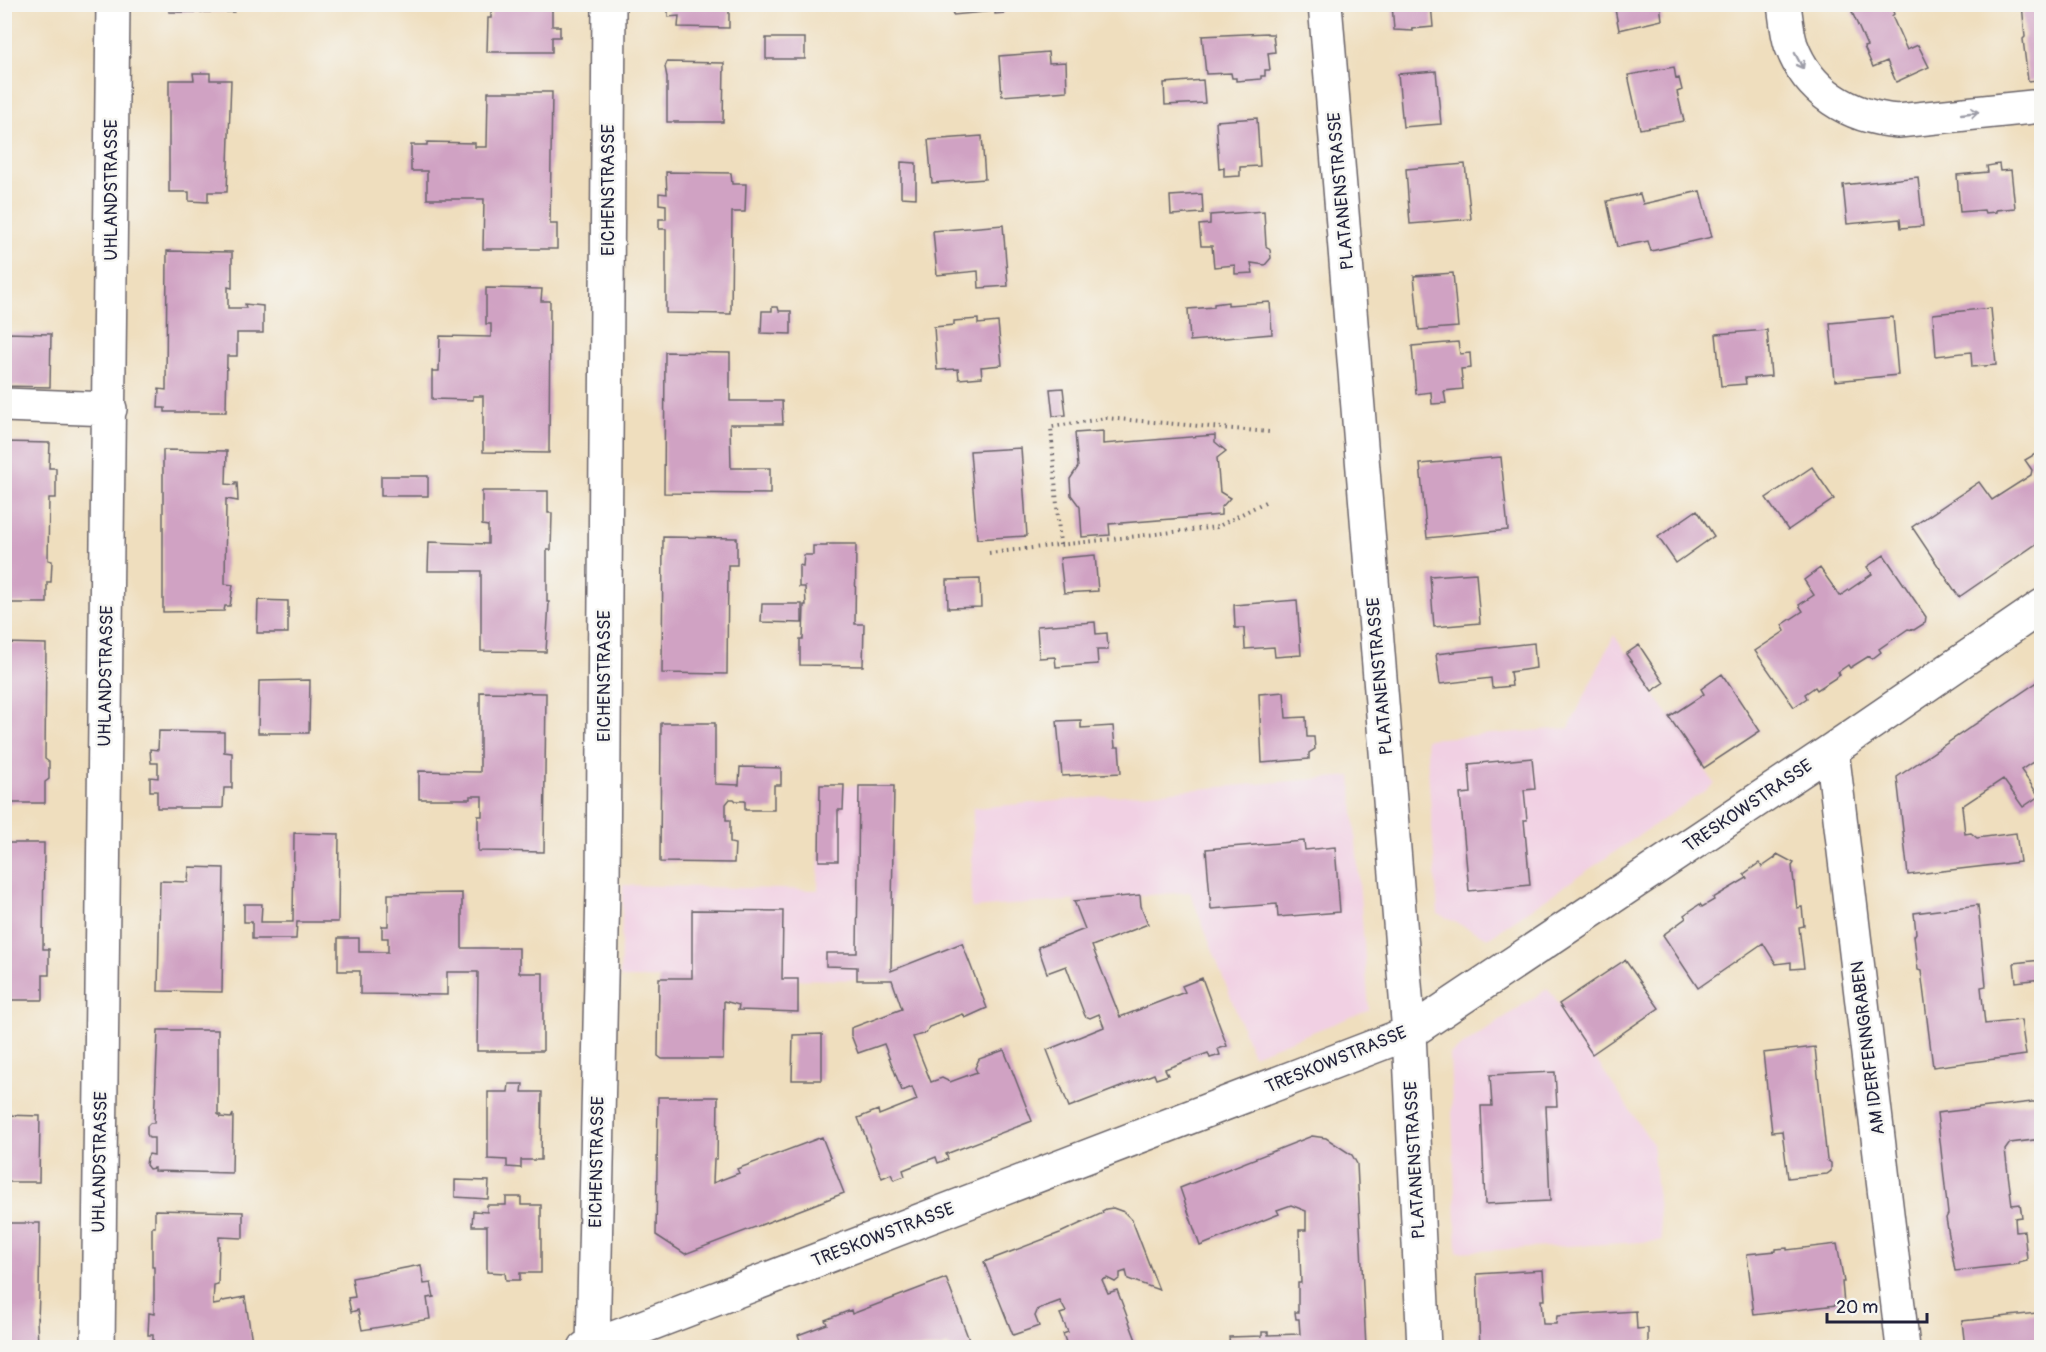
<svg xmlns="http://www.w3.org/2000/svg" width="2046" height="1352" font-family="Pangolin,sans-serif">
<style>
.built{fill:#f1d0e3}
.building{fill:#d0a2c3}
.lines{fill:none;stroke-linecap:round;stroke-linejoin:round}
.minor-casing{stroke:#6a6469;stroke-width:36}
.path{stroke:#6a6469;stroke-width:4;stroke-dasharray:1.5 4.5;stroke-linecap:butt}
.minor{stroke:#fff;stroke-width:33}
.oneway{stroke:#9c9ca7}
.labels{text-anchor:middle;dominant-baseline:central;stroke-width:5;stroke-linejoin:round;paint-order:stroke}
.street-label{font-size:18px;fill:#22223b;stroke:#f6f6f2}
</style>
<rect width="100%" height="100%" fill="#f6f6f2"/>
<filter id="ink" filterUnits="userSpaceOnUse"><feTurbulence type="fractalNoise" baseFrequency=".0167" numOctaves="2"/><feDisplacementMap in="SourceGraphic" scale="12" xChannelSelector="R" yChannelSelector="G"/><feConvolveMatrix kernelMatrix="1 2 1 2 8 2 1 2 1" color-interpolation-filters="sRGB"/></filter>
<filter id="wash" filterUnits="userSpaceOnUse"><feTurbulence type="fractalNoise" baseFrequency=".008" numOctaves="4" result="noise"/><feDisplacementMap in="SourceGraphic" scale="24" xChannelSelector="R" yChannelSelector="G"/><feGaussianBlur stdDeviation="1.35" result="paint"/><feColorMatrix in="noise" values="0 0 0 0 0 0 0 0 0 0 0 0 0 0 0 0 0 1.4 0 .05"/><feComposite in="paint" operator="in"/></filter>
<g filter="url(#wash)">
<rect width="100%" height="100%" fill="#efdebe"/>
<path class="built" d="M1614,635L1715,784L1488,938L1438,914L1426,739L1569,728Z
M1351,776L1369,1010L1253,1055L1190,892L971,908L973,808Z
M820,785L894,786L892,980L620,978L623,885L818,890Z
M1548,988L1652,1143L1662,1241L1457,1252L1450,1054Z"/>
<g id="blocks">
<path class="building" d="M169,4H234V12H169Z
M491,4H552V26H560V37H552V52H487L488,18H491Z
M668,4H729V28L678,27L679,16L668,17Z
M952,4H1025L1026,9L1004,11V13L995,14V11L953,15Z
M1392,4H1431L1433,27L1412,29L1413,31L1394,30Z
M1614,4H1660L1662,20L1619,30Z
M1869,4H1890L1894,14L1892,16L1907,50L1918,45L1929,67L1896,82L1887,61L1873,67L1864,47L1867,46L1852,12Z
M2022,4H2042V87L2039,88L2038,80L2028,81L2023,39L2025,37Z
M1267,33L1268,34H1273L1275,52L1268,53L1270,70H1265V76H1261V79L1236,81V78H1232L1231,73L1206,74L1202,36Z
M766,38H805V59H766Z
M1048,52L1049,63L1066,62L1067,91L1002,96L999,56Z
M667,62L724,63L723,122H667V77L665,67Z
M1674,67L1676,79L1679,78L1682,90L1677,92L1684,121L1640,129L1628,75Z
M1436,71L1441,124L1403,127L1398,74Z
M193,73H210V80H231L227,192H208V202L189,201V192H169V80H194Z
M1203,80L1205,103L1165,105L1164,83Z
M488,92H552L550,224H557V249H483L484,199H427V171H411V145H427V142L475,143V147H487Z
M1257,118L1260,166L1240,167V176L1224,177V168L1219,169L1216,121Z
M982,136L985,179L932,183L928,140Z
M901,162L916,163V198L901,197Z
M1465,164L1471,219L1410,224L1406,169Z
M1999,164L2000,171L2011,170L2015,208L1996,210V212L1985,213L1984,210L1960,212L1957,175L1988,172L1987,166Z
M666,172L731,173L732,184H746L745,212H732L731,314L666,313V229H659V219H666V205L659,204V193L667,194Z
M1918,177L1923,226L1901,228L1900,219L1847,224L1843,185Z
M1700,191L1712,237L1651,251L1648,241L1617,247L1607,201L1640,194L1643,204Z
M1202,194L1203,213L1171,215L1170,196Z
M1264,211L1266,246L1270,250L1271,258L1265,265L1251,263L1253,273L1235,274V265L1214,267L1212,246H1201L1199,225L1210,224V215Z
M1003,225L1008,286L979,288L978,271L937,275L933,231Z
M167,251L232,252V288L228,287V308H246L245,304L263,306V333H237V356H227L226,412H165V408H158L159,389L166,390Z
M1453,273L1458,327L1419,330L1414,276Z
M486,288L542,289L541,301H550L549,453L483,452V396H473V400L432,399V371H439L440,336L491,337V324H486Z
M1228,302V305L1270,302L1272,334L1190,341L1188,309L1214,307V304Z
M772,307H778L779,311H791V334L761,333L762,311H772Z
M1991,308L1996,365L1972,367L1971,352L1936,356L1933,314Z
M1893,317L1898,375L1835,381L1830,323Z
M978,319V324L998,322L1002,365L981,367L982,377L959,379L958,369L937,370L934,327L954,325V321Z
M1767,330L1771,376L1745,378L1746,384L1721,386L1716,334Z
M4,333L51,334L50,387L4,386Z
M1458,342L1460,354L1470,353L1471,368L1461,369L1463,389L1444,391L1446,403L1432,404L1431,392L1416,394L1412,346Z
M665,352L730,353V401H782L783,424H730L731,468H770V494L664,493Z
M1063,388L1066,415L1053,416L1050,389Z
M1103,431V444L1215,435V442L1226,451L1217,458L1220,492L1230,498L1221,508V515L1109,524L1110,535L1082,537L1080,507L1071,495L1070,479L1078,467L1075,433Z
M4,442L50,443L49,468H56V498H49L48,560L52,561L51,582H47V603H4Z
M1021,448L1027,536L977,539L970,451Z
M163,450L227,451L226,484L235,485V482H237L238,501L226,499L225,584L233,585L230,606H225L224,611L163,612Z
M2042,450V540L1959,597L1912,527L1979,482L1992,500L2031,475L2032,470L2025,460Z
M1501,457L1508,530L1427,538L1420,464Z
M1812,467L1834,499L1788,530L1766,498Z
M381,476H428V496H381Z
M482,491H548V513H552L551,550H547V602H549L546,652L481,651V571H428L429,542L488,544V526L482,525Z
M1697,510L1714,536L1676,563L1658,537Z
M663,537L737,538V565H728L727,674L662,673Z
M827,544H856L855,624H864L863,666L800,665V639H803L804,605H806L805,587H799V565L803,566L804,555H813V546H827Z
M1095,555L1098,591L1064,593L1060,558Z
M1884,555L1926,617L1925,623L1914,630L1908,629L1879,649L1881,652L1872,659L1869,656L1850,668L1848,665L1838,672L1840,675L1817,690L1815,687L1805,694L1807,698L1794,707L1755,651L1785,631L1782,625L1803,611L1799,605L1814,595L1804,580L1820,568L1840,596L1872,574L1867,567Z
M1476,573L1480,623L1434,627L1430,576Z
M980,579L981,607L948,608L947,580Z
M258,600L288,601V633H257Z
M1297,600L1301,655L1275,657L1274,647L1245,649L1244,628H1235L1234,605Z
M762,604H802V623L761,622Z
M1095,622L1096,634L1107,633L1108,650H1097L1098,664L1056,667L1055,657L1039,658L1037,626Z
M5,643L46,644L45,759L49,762V779L45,782V803H5Z
M1534,643L1536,668L1510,672L1512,686L1492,688L1491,678L1440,684L1436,654Z
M1639,645L1664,683L1652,691L1626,654Z
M1722,674L1760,731L1704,768L1669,717L1704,694L1701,689Z
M2042,679V756L2021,770L2039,796L2023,807L2003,779L1962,806L1965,834L1971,833L1977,838L2016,833L2020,862L1908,875L1897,777Z
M310,680L309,733H258L259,681Z
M480,692L546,693L544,852L478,851V816H482V796H470V799H419V771L480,772Z
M1284,692L1286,718L1306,717L1307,737H1314L1315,749L1309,753V759L1262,763L1259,694Z
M1081,720V728L1113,726L1115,747H1119L1121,773L1062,776L1057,721Z
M661,723H715V784L739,785L740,767L781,768V785H774V810H745V801H736L734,799H730L726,804V820H730V843L735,844L734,863L660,862Z
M159,731L224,732V752L232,753V788H224L223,808H157V791H150V777L158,778V763H151L150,749L158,750Z
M1532,758L1535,789L1524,790L1527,820H1524L1530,885L1469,891L1460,794L1471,793L1469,764Z
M820,785H844L843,810H838V861H819Z
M859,786H894L891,971L962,943L987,1008L965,1018L963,1014L929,1027L926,1033L913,1037L931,1082L942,1078L950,1082L977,1072L975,1068L979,1059L1004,1050L1032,1121L946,1154L948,1159L938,1163L936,1157L903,1170L905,1176L894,1180L891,1174L882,1178L858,1118L878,1110L879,1115L917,1100L912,1087L902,1091L884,1044L858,1053L851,1035V1028L902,1009L892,980H857V967L826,966V953H857Z
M294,833L339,834L338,922H297L296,939H252V922H244V904H262L261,922H293Z
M1304,841L1305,850L1335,847L1340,912L1278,917L1277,904L1211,909L1206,849Z
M5,843H44L43,949H49V975H43V1000H5Z
M1777,854L1794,863L1792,866L1797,908L1802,907L1804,926L1799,927L1804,968L1791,969V962L1776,964L1763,943L1698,988L1663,935L1686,918L1684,915L1700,904L1702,907L1714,900L1713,898L1747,878L1744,874L1759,863L1762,867L1775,858Z
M189,867L224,868L222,992L158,991L160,881L188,882Z
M462,893V948H519V973H543V1051H477L478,972H447V995L360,994V971H338V938H359V952H388V938H382V926H388V894Z
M1140,895L1141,906L1148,924L1092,946L1120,1017L1185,992L1182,986L1202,978L1227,1046L1218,1049L1220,1055L1210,1058L1208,1053L1165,1069L1168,1075L1156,1079L1154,1074L1069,1107L1047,1050L1104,1027L1099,1014L1090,1018L1085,1016L1066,966L1047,973L1038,947L1085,929L1074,901Z
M1978,905L1986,986L1981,987L1985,1024L2021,1020L2026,1055L1933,1067L1921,971L1918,970L1914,936L1916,933L1914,913Z
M692,910L783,911L782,979H798V1012L738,1010L739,1005L724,1001L723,1059H662L658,1056L659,978H692Z
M1625,960L1659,1008L1592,1054L1559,1004Z
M2042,960V979L2016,982L2014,963Z
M158,1030H218V1115H221L220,1117L231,1118L233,1114L232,1173L154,1171V1168L149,1169L146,1165L147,1158L149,1154L154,1155V1138H149L147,1134V1126L150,1123H154Z
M822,1034V1080H792L793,1035Z
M1815,1047L1827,1160L1831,1163V1171L1827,1174L1788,1178L1782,1131L1772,1132L1763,1053Z
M1555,1072L1557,1106H1546L1550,1201L1485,1204L1481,1106H1492L1490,1075Z
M509,1084H523L522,1092H542L541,1160H521V1168L507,1167V1160L488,1159V1092H508Z
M658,1097H718L717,1159H714L713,1183L739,1173L737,1169L822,1137L844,1193L685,1254L656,1235Z
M2042,1101V1139L2010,1143L2005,1150L2012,1205L2020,1204L2022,1217L2015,1218L2016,1232L2024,1231L2027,1260L2019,1262V1264L1955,1271L1946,1218L1948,1214L1937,1113Z
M4,1115L40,1116L39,1182H4Z
M1312,1136L1326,1138L1352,1155L1357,1164L1366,1348H1230L1229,1337L1262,1336V1332H1268V1335L1300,1334L1299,1319H1296L1295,1312H1298V1283H1301L1299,1230H1306V1211L1291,1205L1277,1210L1279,1214L1200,1246L1180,1188Z
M455,1180L489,1181L488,1199L455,1197Z
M506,1197H521V1205H541V1273H520V1280H506L505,1273L487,1272V1226H472L473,1211L487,1212V1205H506Z
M1113,1208L1124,1212L1132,1220L1159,1290L1128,1279L1126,1271L1120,1273V1278L1115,1282L1107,1278L1102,1280L1108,1293L1117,1290L1139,1348H1068L1063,1334L1068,1332L1060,1314L1066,1312L1060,1301L1038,1309L1035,1316L1039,1326L1013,1335L984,1262L1060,1233L1103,1213L1102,1211L1106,1209Z
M155,1210L243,1212V1238L219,1237L218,1284L214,1285L213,1305L219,1304L223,1301L245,1297L253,1348H153V1335H148L149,1313L154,1314V1267H152V1227H155Z
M4,1223H40L39,1294L38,1319L37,1318L38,1348H4Z
M1837,1244L1844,1282H1842L1844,1304L1754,1315L1747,1254L1776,1251V1249L1787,1248V1250Z
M421,1265L424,1284L431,1283L434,1297L427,1298L430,1319L362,1330L358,1310L351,1312L348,1298L355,1297L352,1278Z
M1543,1270L1545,1300H1541L1543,1324H1556L1557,1316L1636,1311L1637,1329L1648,1328V1344L1626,1346V1348H1480L1477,1274Z
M946,1278L972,1348H949L948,1345L940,1348H803L798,1335L827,1324L825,1320L851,1310L852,1314Z
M2037,1313L2041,1348H1965L1962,1321Z"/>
</g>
</g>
<g filter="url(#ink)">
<use href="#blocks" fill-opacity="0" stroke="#6a6469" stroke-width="1.5"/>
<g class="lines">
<g class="minor-casing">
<path id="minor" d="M1325,4L1409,1033L1424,1348
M1784,4C1786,18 1787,33 1791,45C1808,92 1849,117 1898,121L2042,106
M4,405L110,409
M1832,750L1903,1348
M98,1348L113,4
M585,1348L593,1346L1409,1033L1832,750L2042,606
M593,1348L603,887L609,4"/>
</g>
<path class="path" d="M1060,545L1051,427L1106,418L1269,432
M989,553L1217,527L1265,502"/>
<use href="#minor" class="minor"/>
</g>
<defs><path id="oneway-shaft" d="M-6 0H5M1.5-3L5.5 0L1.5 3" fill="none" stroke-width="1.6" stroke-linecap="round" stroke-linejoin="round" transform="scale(1.5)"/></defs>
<g class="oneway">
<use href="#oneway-shaft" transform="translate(1799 61) rotate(62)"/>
<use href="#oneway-shaft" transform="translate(1970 113) rotate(-6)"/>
</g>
</g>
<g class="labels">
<g class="street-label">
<text transform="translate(111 190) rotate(-90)">UHLANDSTRASSE</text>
<text transform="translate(608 190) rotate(-90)">EICHENSTRASSE</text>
<text transform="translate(1341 191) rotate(-95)">PLATANENSTRASSE</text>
<text transform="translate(106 676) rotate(-89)">UHLANDSTRASSE</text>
<text transform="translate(604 676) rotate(-90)">EICHENSTRASSE</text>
<text transform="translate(1380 676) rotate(-95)">PLATANENSTRASSE</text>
<text transform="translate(1748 806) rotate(-34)">TRESKOWSTRASSE</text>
<text transform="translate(1868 1048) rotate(-97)">AM IDERFENNGRABEN</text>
<text transform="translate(1336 1060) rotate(-22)">TRESKOWSTRASSE</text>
<text transform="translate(1415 1160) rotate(-93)">PLATANENSTRASSE</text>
<text transform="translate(100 1162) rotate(-89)">UHLANDSTRASSE</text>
<text transform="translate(597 1162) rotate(-89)">EICHENSTRASSE</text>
<text transform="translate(883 1235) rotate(-21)">TRESKOWSTRASSE</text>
</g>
</g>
<rect width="2046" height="1352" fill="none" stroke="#f6f6f2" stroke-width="24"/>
<path d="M1827 1313v9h100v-9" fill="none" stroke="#22223b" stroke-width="3"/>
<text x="1836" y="1313" font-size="18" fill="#22223b" stroke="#f6f6f2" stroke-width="4.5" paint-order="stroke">20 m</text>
</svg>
